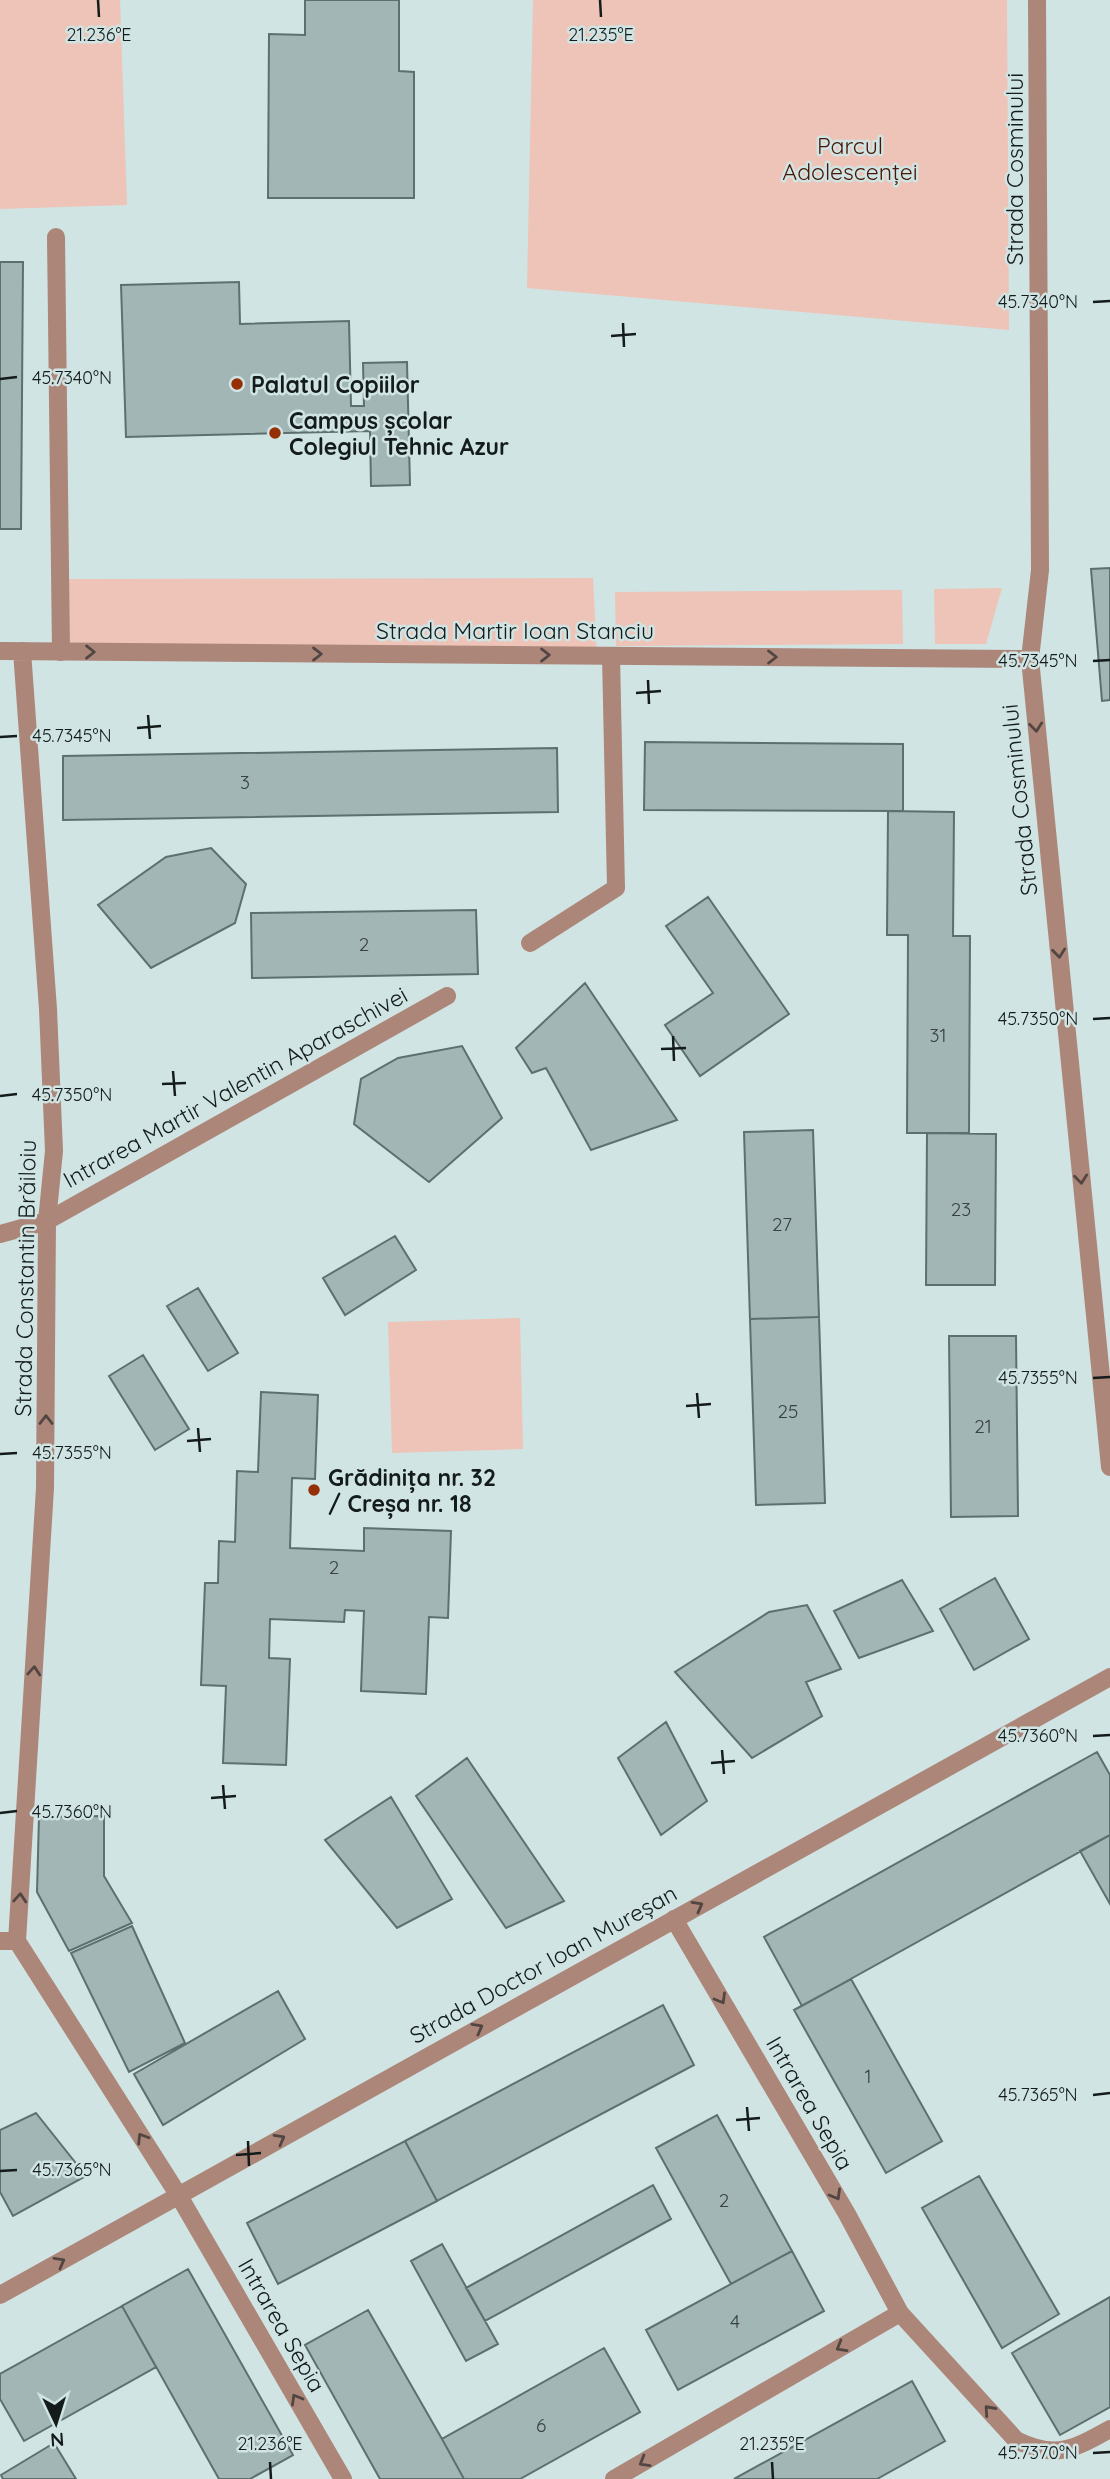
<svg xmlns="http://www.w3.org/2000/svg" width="1110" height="2479" font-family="Quicksand,sans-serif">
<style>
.green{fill:#edc4b7}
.building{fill:#a3b6b6;stroke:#5d6f6f;stroke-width:2}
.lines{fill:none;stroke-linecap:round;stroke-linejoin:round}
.lane{stroke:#ad867a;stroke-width:18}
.street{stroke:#ad867a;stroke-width:18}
.oneway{stroke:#514641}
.ticks{fill:none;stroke:#141b1b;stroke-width:2.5}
.poi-dot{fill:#952f06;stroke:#d0e4e4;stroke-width:2.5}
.labels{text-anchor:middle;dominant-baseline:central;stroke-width:5;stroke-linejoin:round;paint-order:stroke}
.number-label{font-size:19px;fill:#384242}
.park-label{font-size:23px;fill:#491605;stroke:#d0e4e4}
.street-label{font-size:23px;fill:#141b1b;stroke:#d0e4e4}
.poi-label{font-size:23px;font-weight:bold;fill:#141b1b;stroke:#d0e4e4;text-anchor:start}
.ticks-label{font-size:18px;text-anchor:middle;fill:#141b1b;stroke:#d0e4e4;stroke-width:5;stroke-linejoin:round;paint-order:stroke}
</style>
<rect width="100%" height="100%" fill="#d0e4e4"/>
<path class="green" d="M0,0H120L127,205L0,209Z
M533,0H1007L1009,330L527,288Z
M593,578L597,655L61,652L59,579Z
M1002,588L986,644H935L934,589Z
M902,590L903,644L616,646L615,592Z
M520,1318L523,1449L392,1453L388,1322Z"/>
<path class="building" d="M305,0H399V71L414,72V198H268L269,34L305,35Z
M0,262H23L21,529H0Z
M239,282L240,324L349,321L351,406H364L363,363L407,362L410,485L371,486L370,431L126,437L121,285Z
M1110,568V700L1102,701L1091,569Z
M645,742L903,744V811L644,810Z
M557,748L558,812L63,820V756Z
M888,811L954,812L953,936H970L969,1133H907L908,935H887Z
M211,848L246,884L235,923L151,968L98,905L166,857Z
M708,897L789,1014L700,1076L665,1025L713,993L666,926Z
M476,910L478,974L252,978L251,913Z
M585,983L677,1120L591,1150L546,1068L532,1073L516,1048Z
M462,1046L502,1118L429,1182L354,1124L361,1079L398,1058Z
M813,1130L819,1317L750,1319L744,1132Z
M927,1133L996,1134L995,1285H926Z
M395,1236L416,1270L345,1315L323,1278Z
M198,1288L238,1353L208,1371L167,1306Z
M819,1317L825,1503L756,1505L750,1319Z
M949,1336H1016L1018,1516L951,1517Z
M143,1355L189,1429L155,1450L109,1376Z
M261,1392L318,1395L315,1479L292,1478L290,1548L364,1551V1528L451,1531L448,1618L429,1617L426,1694L361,1691L364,1611L345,1610L344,1622L270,1619L269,1658L290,1659L286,1765L223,1763L226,1686L201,1685L205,1583H218L219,1541L235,1542L237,1471L258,1472Z
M995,1578L1029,1639L974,1670L940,1609Z
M902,1580L933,1631L859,1658L834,1611Z
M807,1605L841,1669L806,1682L822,1716L752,1758L675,1672L769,1612Z
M666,1722L707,1801L661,1835L618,1758Z
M1097,1752L1110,1775V1835L802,2006L764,1937Z
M467,1758L564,1901L506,1928L416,1796Z
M391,1797L452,1899L397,1928L325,1840Z
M104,1816V1876L132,1923L69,1951L37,1892L39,1817Z
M1110,1835V1904L1080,1851Z
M132,1926L185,2043L129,2072L71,1953Z
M851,1979L942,2141L886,2173L794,2010Z
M278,1991L305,2039L163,2125L134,2074Z
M663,2005L694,2065L437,2201L405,2141Z
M36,2113L86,2176L13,2216L0,2192V2130Z
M717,2115L792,2251L731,2284L656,2148Z
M405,2141L437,2201L278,2284L247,2223Z
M979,2176L1059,2314L1002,2348L922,2208Z
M653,2185L671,2219L485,2321L466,2288Z
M442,2244L498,2344L466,2361L411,2261Z
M792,2251L824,2311L678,2390L646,2330Z
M188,2269L293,2455L250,2479H219L122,2306Z
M1110,2297V2407L1060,2435L1012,2353Z
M122,2306L156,2367L24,2441L0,2399V2374Z
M368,2310L442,2439L464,2479H380L305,2345Z
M604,2348L640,2412L520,2479H464L442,2439Z
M912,2381L945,2441L877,2479H734Z
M54,2443L76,2479H3L1,2475Z"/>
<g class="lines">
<path class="lane" d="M56,237L61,652
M530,943L616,888L611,656
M0,1234L47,1221L447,996
M674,1919L847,2214L900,2313L1016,2440C1056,2460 1074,2449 1110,2429
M0,1941H17
M179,2196L343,2479
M614,2479L900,2313"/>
<path class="street" d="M1037,0L1040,570L1030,659L1110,1467
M0,651L1030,659
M22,651L48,1009L54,1151L47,1221L45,1488L17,1941L179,2196
M0,2295L1110,1677"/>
</g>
<defs><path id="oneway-chevron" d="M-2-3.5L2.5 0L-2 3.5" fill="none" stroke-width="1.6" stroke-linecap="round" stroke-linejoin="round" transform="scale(1.75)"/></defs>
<g class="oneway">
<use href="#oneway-chevron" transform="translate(90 652)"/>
<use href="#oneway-chevron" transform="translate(317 654)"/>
<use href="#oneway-chevron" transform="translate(545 655)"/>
<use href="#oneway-chevron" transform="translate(772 657)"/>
<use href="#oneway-chevron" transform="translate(1036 727) rotate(84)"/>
<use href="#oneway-chevron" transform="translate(1059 953) rotate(84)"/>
<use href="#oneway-chevron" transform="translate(1081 1179) rotate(84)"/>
<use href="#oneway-chevron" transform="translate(46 1420) rotate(-90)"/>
<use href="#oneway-chevron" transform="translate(34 1671) rotate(-86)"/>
<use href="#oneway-chevron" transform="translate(20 1898) rotate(-86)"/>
<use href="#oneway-chevron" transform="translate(698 1906) rotate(-29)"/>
<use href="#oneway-chevron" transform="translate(721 1999) rotate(60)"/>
<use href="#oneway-chevron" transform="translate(478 2028) rotate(-29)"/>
<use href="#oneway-chevron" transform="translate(142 2138) rotate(-122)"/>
<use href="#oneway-chevron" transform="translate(280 2139) rotate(-29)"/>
<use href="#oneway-chevron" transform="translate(836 2195) rotate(60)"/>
<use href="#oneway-chevron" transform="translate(60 2262) rotate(-29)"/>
<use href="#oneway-chevron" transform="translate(841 2347) rotate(150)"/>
<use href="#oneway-chevron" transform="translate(296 2399) rotate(-120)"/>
<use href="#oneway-chevron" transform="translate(989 2410) rotate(-132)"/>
<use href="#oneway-chevron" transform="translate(644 2462) rotate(150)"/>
</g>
<path class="ticks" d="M98,0L99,17M600,0L601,17M1093,302L1110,301M623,323L624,347M611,336L636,334M0,379L17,377M1093,661L1110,660M648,680L649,704M636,693L661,691M148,715L150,739M137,728L161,726M0,737L17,736M1093,1019L1110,1018M673,1036L674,1061M661,1049L686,1048M173,1071L175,1096M162,1084L186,1083M0,1096L17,1094M1093,1378L1110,1377M697,1393L699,1418M686,1406L711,1404M198,1428L200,1452M187,1441L211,1439M0,1454L17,1453M1093,1736L1110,1735M722,1750L724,1774M711,1763L735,1761M223,1785L225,1809M211,1798L236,1796M0,1813L17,1811M1093,2095L1110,2093M747,2107L749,2131M736,2120L760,2118M248,2141L249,2166M236,2155L261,2153M0,2171L17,2170M1093,2453L1110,2452M270,2462L271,2479M772,2462L773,2479"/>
<g class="poi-dot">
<circle cx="237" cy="384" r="7"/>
<circle cx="275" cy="433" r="7"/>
<circle cx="314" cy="1490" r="7"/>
</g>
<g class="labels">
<g class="number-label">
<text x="245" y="782">3</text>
<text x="364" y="944">2</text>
<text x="938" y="1035">31</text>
<text x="961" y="1209">23</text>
<text x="782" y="1224">27</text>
<text x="788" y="1411">25</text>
<text x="983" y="1426">21</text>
<text x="334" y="1567">2</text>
<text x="868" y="2076">1</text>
<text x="724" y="2200">2</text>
<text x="735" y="2321">4</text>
<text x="541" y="2425">6</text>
</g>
<g class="park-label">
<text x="850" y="145">Parcul<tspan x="850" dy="26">Adolescenței</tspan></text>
</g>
<g class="street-label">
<text transform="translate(1014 169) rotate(-90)">Strada Cosminului</text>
<text x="515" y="630">Strada Martir Ioan Stanciu</text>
<text transform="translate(1019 800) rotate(-96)">Strada Cosminului</text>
<text transform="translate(235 1087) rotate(-29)">Intrarea Martir Valentin Aparaschivei</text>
<text transform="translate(25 1278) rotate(-89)">Strada Constantin Brăiloiu</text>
<text transform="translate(543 1964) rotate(-29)">Strada Doctor Ioan Mureșan</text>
<text transform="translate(810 2103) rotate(60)">Intrarea Sepia</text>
<text transform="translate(282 2325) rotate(60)">Intrarea Sepia</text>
</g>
<g class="poi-label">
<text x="251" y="384">Palatul Copiilor</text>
<text x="289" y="420">Campus școlar<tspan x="289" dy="26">Colegiul Tehnic Azur</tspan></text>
<text x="328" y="1477">Grădinița nr. 32<tspan x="328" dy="26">/ Creșa nr. 18</tspan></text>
</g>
</g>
<g class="ticks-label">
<text x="99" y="41">21.236°E</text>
<text x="601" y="41">21.235°E</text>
<text x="1038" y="308">45.7340°N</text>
<text x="72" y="384">45.7340°N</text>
<text x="1038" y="667">45.7345°N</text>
<text x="72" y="742">45.7345°N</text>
<text x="1038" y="1025">45.7350°N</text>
<text x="72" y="1101">45.7350°N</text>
<text x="1038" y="1384">45.7355°N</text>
<text x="72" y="1459">45.7355°N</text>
<text x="1038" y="1742">45.7360°N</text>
<text x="72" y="1818">45.7360°N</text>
<text x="1038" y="2101">45.7365°N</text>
<text x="72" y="2176">45.7365°N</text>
<text x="270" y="2450">21.236°E</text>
<text x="772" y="2450">21.235°E</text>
<text x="1038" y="2459">45.7370°N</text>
</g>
<g transform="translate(56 2423) rotate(176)" stroke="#d0e4e4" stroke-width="5" paint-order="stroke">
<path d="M0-5L12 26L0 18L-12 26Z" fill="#141b1b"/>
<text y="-10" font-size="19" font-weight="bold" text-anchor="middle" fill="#141b1b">N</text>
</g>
</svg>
